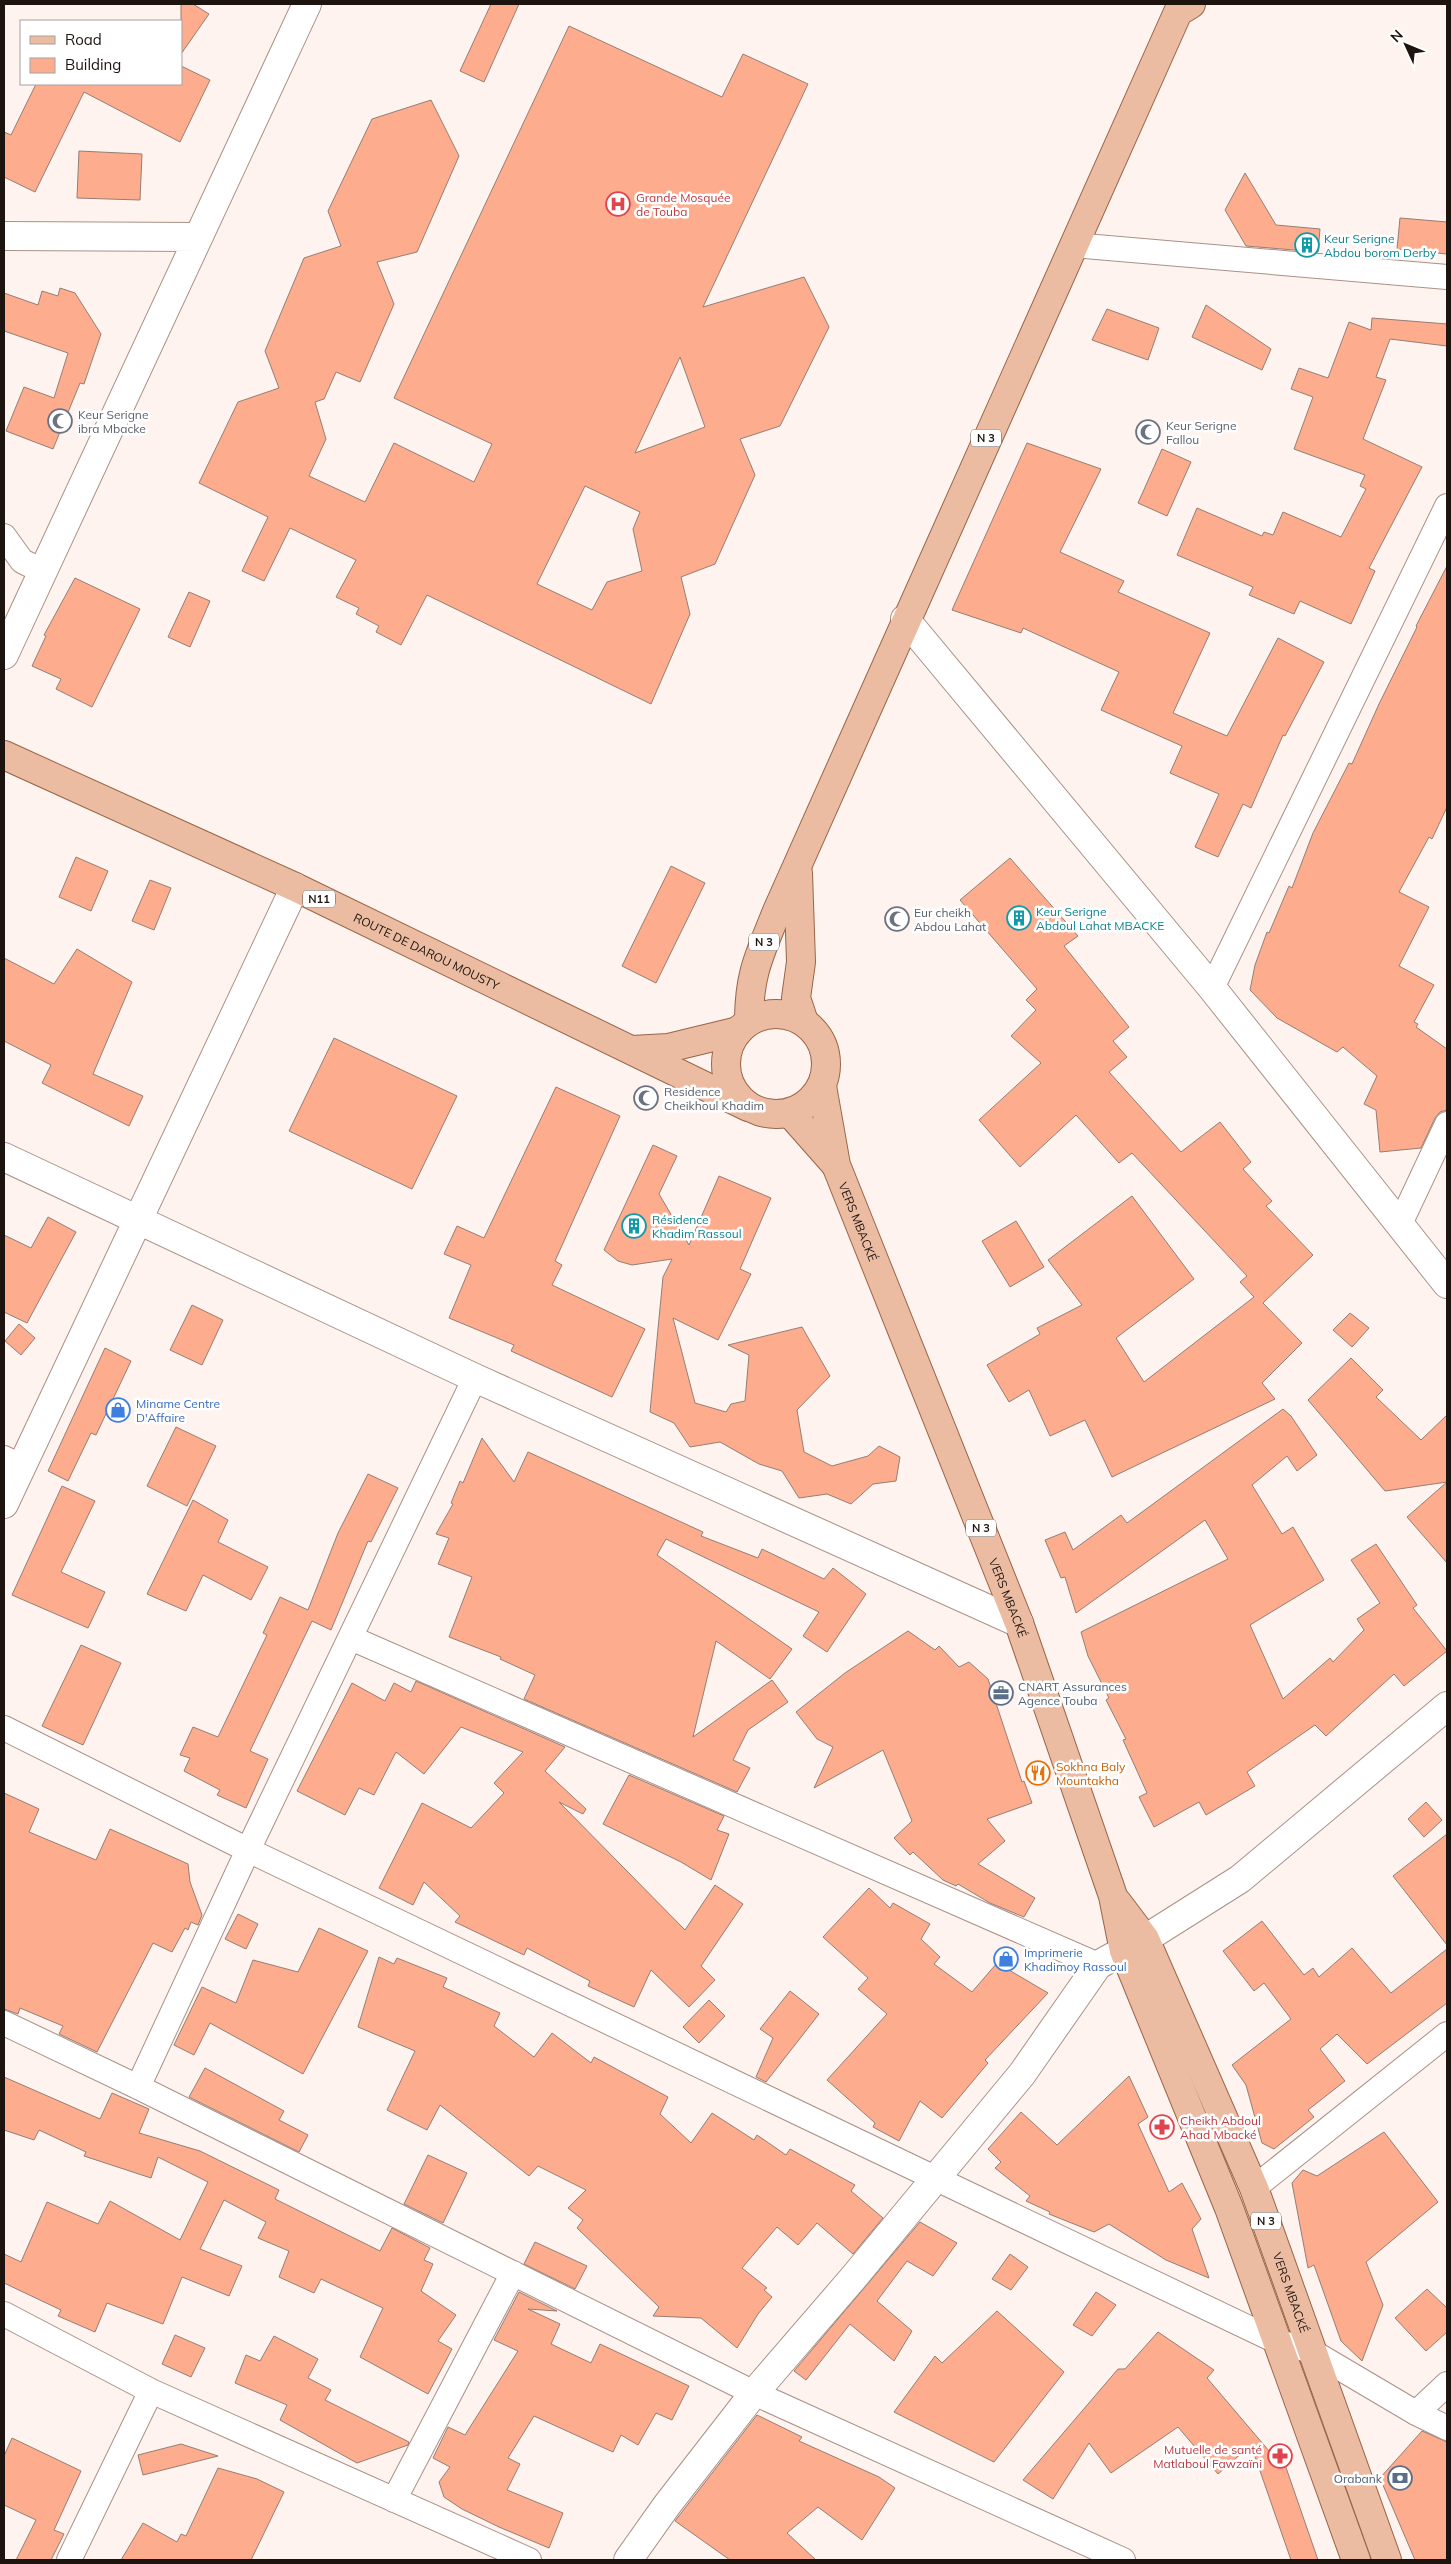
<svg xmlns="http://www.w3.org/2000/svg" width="1451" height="2564" font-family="Mulish,sans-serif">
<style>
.building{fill:#fdad8d;stroke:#967d74;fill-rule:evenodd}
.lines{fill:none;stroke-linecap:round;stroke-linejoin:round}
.street-casing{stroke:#aa9187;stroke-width:26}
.secondary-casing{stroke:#aa9187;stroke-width:30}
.primary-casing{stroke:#9a6447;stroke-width:30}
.street{stroke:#fff;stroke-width:24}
.secondary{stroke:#fff;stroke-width:28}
.primary{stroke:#ebbca2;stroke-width:28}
.labels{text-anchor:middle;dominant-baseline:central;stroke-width:5;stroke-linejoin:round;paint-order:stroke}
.shield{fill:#fff;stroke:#615a58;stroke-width:1}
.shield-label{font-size:11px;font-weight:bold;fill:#1d1410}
.health-label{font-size:12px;fill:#be3a42;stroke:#fff;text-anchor:start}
.culture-label{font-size:12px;fill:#0d838f;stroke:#fff;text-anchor:start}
.worship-label{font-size:12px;fill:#5b616d;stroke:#fff;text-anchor:start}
.street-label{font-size:12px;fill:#1d1410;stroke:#fff}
.shop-label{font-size:12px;fill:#366cbe;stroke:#fff;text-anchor:start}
.service-label{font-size:12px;fill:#4e5e75;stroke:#fff;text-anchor:start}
.food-label{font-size:12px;fill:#c56008;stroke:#fff;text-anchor:start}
</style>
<rect width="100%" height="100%" fill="#fef3ef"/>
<path class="building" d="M181,4H193L209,14L181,54Z
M491,4H519L484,82L460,71Z
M569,26L722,97L743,54L808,84L703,307L804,277L829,327L780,426L740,439L755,475L715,564L681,577L690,614L651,704L427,595L401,645L376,632L379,626L356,614L359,608L336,597L356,560L290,528L264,581L242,571L268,517L199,483L238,402L279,388L265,351L304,258L341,246L328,211L372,119L431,100L459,156L417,252L377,262L394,304L360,382L336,372L324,399L315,402L326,439L309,476L365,502L394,443L474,482L492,444L394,398ZM680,357L705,427L635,453ZM585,486L640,512L633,529L642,571L607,582L592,610L537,584Z
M181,66L210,80L180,142L84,92L35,192L4,177V132L11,135L36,84H181Z
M79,151L142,154L140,200L77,198Z
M1245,173L1276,225L1320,229L1318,252L1246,246L1225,210Z
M1400,218L1447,222V254L1397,249Z
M60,288L75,293L101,334L84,384L80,383L53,449L6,431L24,387L54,398L68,353L4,331V293L38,305L42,291L58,296Z
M1206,305L1271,349L1262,370L1192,337Z
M1107,309L1159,328L1148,360L1092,340Z
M1372,318L1447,324V346L1390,339L1376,377L1386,380L1363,439L1422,467L1369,568L1375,571L1351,624L1300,601L1294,614L1249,595L1253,587L1177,555L1197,508L1262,536L1264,532L1273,535L1283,512L1341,537L1366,489L1360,486L1365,475L1294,449L1313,397L1291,389L1299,368L1328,378L1349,322L1371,330Z
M1027,443L1101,469L1060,552L1124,581L1118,592L1210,633L1173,713L1227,736L1278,638L1324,662L1285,736L1283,735L1251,808L1243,804L1218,857L1195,847L1219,794L1170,773L1182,746L1101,710L1119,672L1023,628L1021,633L952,610Z
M1162,449L1191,462L1167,516L1138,503Z
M1447,566V807L1432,839L1429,837L1399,892L1429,907L1399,966L1434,985L1414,1022L1418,1024L1416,1027L1447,1049V1110L1440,1112L1435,1118L1421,1148L1380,1152L1376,1110L1364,1104L1377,1076L1343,1047L1337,1052L1277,1018L1250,990L1255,965L1267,932L1269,933L1289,886L1292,888L1313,833L1349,763L1352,764L1379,704L1417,627L1416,626Z
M75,578L140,609L92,707L56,689L61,679L32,666L46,636L44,635Z
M189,592L210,601L190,647L168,637Z
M76,857L108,871L91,911L59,897Z
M1010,858L1078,936L1064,946L1129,1027L1113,1041L1127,1057L1109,1072L1181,1152L1220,1122L1251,1162L1243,1169L1272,1201L1266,1206L1313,1255L1263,1303L1302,1343L1262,1383L1275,1399L1112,1477L1085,1420L1050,1436L1029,1390L1009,1402L987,1365L1040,1334L1037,1328L1082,1305L1048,1260L1132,1196L1194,1279L1116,1338L1144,1382L1254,1297L1240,1282L1247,1276L1132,1153L1119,1163L1076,1115L1020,1167L979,1120L1041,1063L1011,1036L1036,1010L1026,1000L1037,989L960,900Z
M671,866L705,883L656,983L622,966Z
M150,880L171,888L154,930L132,921Z
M77,949L132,982L93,1074L143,1096L129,1126L42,1083L51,1065L4,1041V958L54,984Z
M334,1038L457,1096L412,1189L289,1131Z
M556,1087L620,1116L555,1261L562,1265L552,1285L645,1329L612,1397L511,1351L514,1345L449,1318L471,1265L444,1254L457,1226L484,1238Z
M653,1145L677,1156L659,1194L689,1245L719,1176L771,1198L740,1269L751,1274L718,1340L673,1318L695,1403L726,1412L731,1404L745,1401L749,1355L728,1345L802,1327L830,1376L797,1410L804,1452L832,1466L868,1456L879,1446L900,1457L896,1481L873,1484L851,1504L827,1494L799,1498L782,1471L759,1464L720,1442L690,1447L674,1423L650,1412L663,1277L672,1259L632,1265L618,1261L604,1250Z
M48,1217L76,1232L27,1323L4,1312V1235L31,1248Z
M1016,1221L1044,1267L1010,1287L982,1241Z
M192,1305L223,1320L202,1365L170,1350Z
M1350,1313L1369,1328L1352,1347L1333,1330Z
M19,1324L35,1338L21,1355L5,1341Z
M105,1348L131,1361L96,1435L91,1433L68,1481L48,1471Z
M1351,1358L1383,1390L1376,1397L1421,1440L1447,1415V1482L1385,1491L1308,1400Z
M1283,1409L1291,1416L1317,1455L1297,1471L1287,1456L1252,1485L1282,1534L1293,1527L1324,1580L1250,1625L1283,1699L1330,1658L1333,1662L1364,1630L1357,1619L1380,1603L1351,1560L1376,1544L1417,1605L1413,1608L1447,1651L1404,1686L1394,1674L1326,1736L1315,1725L1247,1772L1255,1786L1206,1815L1199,1802L1154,1827L1139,1797L1147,1793L1123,1740L1126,1739L1106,1700L1109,1698L1088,1656L1081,1632L1228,1559L1205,1520L1076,1613L1065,1577L1061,1578L1045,1540L1065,1532L1073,1550L1121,1515L1127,1523Z
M176,1427L216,1446L187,1506L147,1486Z
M482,1438L514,1482L528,1452L703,1532L701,1536L758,1558L762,1549L824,1579L833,1568L866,1594L827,1652L803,1636L819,1612L666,1539L657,1555L792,1649L770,1679L716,1641L693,1737L772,1680L788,1702L748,1730L733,1760L750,1768L737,1792L524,1699L535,1675L500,1659L501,1657L449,1637L472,1577L438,1564L449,1538L436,1534L453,1504L451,1503L460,1481L463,1483Z
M368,1474L398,1488L371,1542L368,1541L331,1630L312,1621L250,1751L268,1759L246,1808L217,1795L220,1790L184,1771L190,1758L180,1755L193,1727L218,1737L267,1635L263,1633L280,1597L308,1610L338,1533Z
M1447,1482V1563L1407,1517Z
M62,1486L95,1501L61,1572L105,1592L88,1628L12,1595Z
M193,1500L228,1520L218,1542L268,1567L251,1600L203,1575L186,1611L147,1594Z
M908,1631L935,1650L939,1646L959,1667L969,1662L988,1679L1022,1782L1024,1781L1032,1803L987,1819L1005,1841L978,1864L1035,1898L1024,1917L990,1903L958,1884L956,1886L943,1880L913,1852L910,1855L894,1838L912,1821L883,1750L814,1788L833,1747L817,1739L796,1712L845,1673Z
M81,1645L121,1663L83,1745L42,1726Z
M416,1681L565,1747L545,1771L586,1809L583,1814L559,1802L685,1930L715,1885L743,1904L701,1966L715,1980L689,2007L651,1970L634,2007L588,1986L590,1981L527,1948L524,1955L455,1922L460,1916L424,1882L413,1905L379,1888L422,1803L471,1828L504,1793L494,1783L523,1752L461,1727L424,1774L396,1752L374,1795L359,1788L345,1815L297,1791L352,1683L385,1701L394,1683L411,1692Z
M629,1775L724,1816L717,1830L729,1834L711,1880L681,1862L603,1824Z
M4,1793L39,1809L29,1832L96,1860L110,1829L188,1864L190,1882L202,1915L198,1925L191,1922L188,1930L185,1928L172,1952L153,1943L97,2052L59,2034L63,2026L20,2008L18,2014L4,2009Z
M1426,1802L1442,1820L1424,1837L1408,1819Z
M1447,1834V1945L1393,1876Z
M869,1888L890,1908L893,1903L930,1924L921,1939L940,1957L934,1964L972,1992L997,1963L1048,1993L985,2060L988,2063L942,2118L920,2101L899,2141L873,2127L875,2123L827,2080L887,2014L858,1989L868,1978L823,1937Z
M238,1914L258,1924L246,1949L225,1939Z
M1262,1921L1304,1975L1313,1968L1319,1977L1352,1948L1391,1993L1447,1949V2003L1367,2064L1337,2034L1320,2049L1345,2081L1308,2110L1314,2117L1274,2149L1262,2143L1246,2085L1232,2065L1291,2019L1264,1983L1254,1991L1223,1951Z
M319,1928L368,1951L303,2074L210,2023L194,2055L174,2045L202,1987L236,2003L253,1960L298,1972Z
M379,1957L394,1964L397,1958L447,1978L443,1987L500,2013L494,2026L534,2057L552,2033L591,2063L594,2057L668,2097L660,2114L691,2143L712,2113L754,2140L757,2135L786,2155L790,2149L855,2185L851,2191L883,2218L853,2254L817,2223L798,2245L777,2227L742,2268L767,2288L764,2290L772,2297L758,2314L737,2348L701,2318L653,2316L659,2307L577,2228L583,2220L568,2208L586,2190L538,2166L529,2176L440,2105L427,2130L387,2110L415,2051L358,2027Z
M790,1991L819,2014L766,2082L756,2077L773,2038L760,2029Z
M709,2000L725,2016L699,2043L683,2027Z
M205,2068L284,2111L279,2120L308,2135L299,2152L189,2097Z
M1129,2076L1148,2117L1138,2124L1169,2192L1182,2183L1201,2219L1192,2229L1209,2278L1166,2260L1109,2224L1094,2232L1049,2214L1050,2212L1026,2201L1030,2196L995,2168L1001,2162L988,2149L1021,2112L1057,2145Z
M4,2077L100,2119L112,2093L149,2109L139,2133L200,2151L279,2190L275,2199L380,2251L392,2228L430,2248L424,2260L433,2264L421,2291L456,2315L438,2341L452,2349L428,2394L360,2357L383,2308L321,2279L314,2293L279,2277L289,2251L258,2238L266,2222L224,2200L200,2249L242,2266L229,2296L182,2277L163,2324L107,2303L95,2332L58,2316L61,2310L4,2283V2254L21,2262L47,2202L98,2224L110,2201L180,2240L208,2182L158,2157L151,2178L84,2156L86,2152L39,2130L34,2140L4,2130Z
M1384,2132L1438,2202L1366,2262L1383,2305L1362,2361L1341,2341L1314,2265L1308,2268L1292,2183L1303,2170L1317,2176Z
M428,2155L467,2173L443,2223L404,2204Z
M920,2222L957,2243L933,2276L907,2261L877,2301L912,2331L894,2361L850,2324L806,2380L794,2371Z
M535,2242L587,2266L575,2289L524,2264Z
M1010,2254L1028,2267L1011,2290L992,2279Z
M1427,2289L1447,2308V2332L1426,2351L1395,2318Z
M519,2292L557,2311L528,2309L560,2324L551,2344L591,2363L600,2344L689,2386L672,2420L656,2413L638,2445L621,2435L613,2452L534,2416L508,2458L520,2464L507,2490L563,2513L549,2548L499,2527L462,2509L444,2497L439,2482L450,2467L433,2458L448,2427L465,2435L518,2351L494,2340Z
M1096,2292L1116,2305L1092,2336L1073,2325Z
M997,2311L1064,2372L994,2462L894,2412L935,2356L942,2363Z
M1158,2332L1214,2370L1207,2378L1275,2458L1282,2456L1318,2560H1291L1251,2445L1218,2474L1178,2427L1111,2473L1089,2443L1053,2499L1023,2480L1118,2369H1125Z
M175,2335L205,2348L191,2377L162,2364Z
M274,2336L318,2359L308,2378L331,2390L325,2400L409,2442L408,2445L357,2463L280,2420L287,2405L235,2383L246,2355L260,2361Z
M757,2415L802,2437L799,2441L879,2477L895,2488L862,2540L818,2507L787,2533L816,2560H730L675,2521Z
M1422,2431L1447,2442V2560H1415L1380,2478Z
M12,2438L81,2471L54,2530L64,2534L51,2560H16L36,2520L4,2505V2456Z
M181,2444L218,2456L143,2475L138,2455Z
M218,2468L257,2479L284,2492L251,2560H121L143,2523L177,2542L181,2534L186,2536Z"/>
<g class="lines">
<g class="street-casing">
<path id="street" d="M1073,245L1447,277
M4,536L22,561L42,571
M1212,988L1447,506
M1400,1224L1447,1124
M4,1458L21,1466
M351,1638L1098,1965
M4,1728L248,1850L1276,2341L1311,2351L1416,2413L1447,2428
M4,2023L138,2087L754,2393L1123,2560
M138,2087L248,1850L475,1378
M1254,2188L1447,2034
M4,2314L151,2391L529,2560
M1416,2413L1447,2384
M394,2500L513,2273
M69,2560L151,2391"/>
</g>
<g class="secondary-casing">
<path id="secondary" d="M4,236L198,237
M905,619L1212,988L1447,1284
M4,655L307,4
M4,1157L475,1378L1019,1623
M4,1504L295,887
M628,2560L667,2505L754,2393L854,2277L1022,2074L1098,1965L1145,1939L1240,1879L1447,1706"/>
</g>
<g class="primary-casing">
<g id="primary">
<path id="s1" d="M4,755L295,887L748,1107"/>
<path d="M798,873L801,962L796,998L804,1022"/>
<circle cx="776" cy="1064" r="50"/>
<path d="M749,1021C749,973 760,954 777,911L1178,12L1191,4"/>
<path d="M632,1050L668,1048L738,1031"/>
<path id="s2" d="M822,1086L836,1165L1019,1623L1113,1896L1124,1951L1229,2208L1356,2560"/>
<path d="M790,1113L835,1164"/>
<path id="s3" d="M1117,1902L1145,1939L1254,2188L1387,2560"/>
</g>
</g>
<use href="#street" class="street"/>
<use href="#secondary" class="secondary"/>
<use href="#primary" class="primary"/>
</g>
<defs>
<g id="hospital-ring" transform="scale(1.25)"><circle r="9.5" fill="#fff" stroke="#e0444e" stroke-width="1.5"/><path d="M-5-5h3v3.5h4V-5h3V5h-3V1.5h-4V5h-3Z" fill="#e0444e"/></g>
<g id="building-ring" transform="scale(1.25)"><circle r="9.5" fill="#fff" stroke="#0f9aa8" stroke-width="1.5"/><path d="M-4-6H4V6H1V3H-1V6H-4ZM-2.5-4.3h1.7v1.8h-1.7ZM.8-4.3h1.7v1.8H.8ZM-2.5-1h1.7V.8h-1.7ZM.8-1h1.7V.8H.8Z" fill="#0f9aa8"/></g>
<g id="mosque-ring" transform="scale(1.25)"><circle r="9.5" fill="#fff" stroke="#6b7280" stroke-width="1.5"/><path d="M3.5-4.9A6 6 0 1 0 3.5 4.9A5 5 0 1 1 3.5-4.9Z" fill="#6b7280"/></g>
<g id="shop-ring" transform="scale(1.25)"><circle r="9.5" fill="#fff" stroke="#3f7fe0" stroke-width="1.5"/><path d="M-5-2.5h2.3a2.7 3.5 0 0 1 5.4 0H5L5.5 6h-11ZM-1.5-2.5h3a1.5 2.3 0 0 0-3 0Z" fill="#3f7fe0"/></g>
<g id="office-ring" transform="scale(1.25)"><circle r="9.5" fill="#fff" stroke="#5c6f8a" stroke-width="1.5"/><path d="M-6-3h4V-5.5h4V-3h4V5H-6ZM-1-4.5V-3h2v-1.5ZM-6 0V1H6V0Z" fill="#5c6f8a"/></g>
<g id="restaurant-ring" transform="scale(1.25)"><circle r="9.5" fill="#fff" stroke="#e8710a" stroke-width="1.5"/><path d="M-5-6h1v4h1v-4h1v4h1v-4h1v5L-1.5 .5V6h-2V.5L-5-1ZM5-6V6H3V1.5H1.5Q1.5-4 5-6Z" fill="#e8710a"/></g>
<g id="pharmacy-ring" transform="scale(1.25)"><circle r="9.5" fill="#fff" stroke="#e0444e" stroke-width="1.5"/><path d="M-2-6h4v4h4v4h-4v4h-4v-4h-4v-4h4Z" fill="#e0444e"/></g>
<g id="bank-ring" transform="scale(1.25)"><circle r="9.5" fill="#fff" stroke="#5c6f8a" stroke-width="1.5"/><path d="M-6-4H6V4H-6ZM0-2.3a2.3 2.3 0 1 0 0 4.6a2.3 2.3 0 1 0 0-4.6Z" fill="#5c6f8a"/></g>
</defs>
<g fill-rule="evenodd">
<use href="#hospital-ring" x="618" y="204"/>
<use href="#building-ring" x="1307" y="245"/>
<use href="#mosque-ring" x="60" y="421"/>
<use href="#mosque-ring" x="1148" y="432"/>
<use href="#building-ring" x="1019" y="918"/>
<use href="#mosque-ring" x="897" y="919"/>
<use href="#mosque-ring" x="646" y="1098"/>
<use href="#building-ring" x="634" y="1226"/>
<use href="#shop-ring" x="118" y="1410"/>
<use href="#office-ring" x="1001" y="1693"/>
<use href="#restaurant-ring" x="1038" y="1773"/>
<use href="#shop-ring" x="1006" y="1959"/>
<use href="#pharmacy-ring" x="1162" y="2127"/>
<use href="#pharmacy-ring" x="1280" y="2456"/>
<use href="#bank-ring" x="1400" y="2478"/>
</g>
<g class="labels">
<g class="shield">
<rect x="971" y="429.5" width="30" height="17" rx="4"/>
<rect x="303" y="890.5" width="32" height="17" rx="4"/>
<rect x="749" y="933.5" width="30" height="17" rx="4"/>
<rect x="966" y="1519.5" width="30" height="17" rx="4"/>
<rect x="1251" y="2212.5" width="30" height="17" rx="4"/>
</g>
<g class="shield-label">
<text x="986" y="438">N 3</text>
<text x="319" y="899">N11</text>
<text x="764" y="942">N 3</text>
<text x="981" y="1528">N 3</text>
<text x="1266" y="2221">N 3</text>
</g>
<g class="health-label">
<text x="636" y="197">Grande Mosquée<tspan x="636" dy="14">de Touba</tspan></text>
<text x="1180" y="2120">Cheikh Abdoul<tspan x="1180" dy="14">Ahad Mbacké</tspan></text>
<text x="1262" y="2449" text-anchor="end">Mutuelle de santé<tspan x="1262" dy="14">Matlaboul Fawzaïni</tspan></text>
</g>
<g class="culture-label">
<text x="1324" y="238">Keur Serigne<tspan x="1324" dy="14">Abdou borom Derby</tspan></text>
<text x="1036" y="911">Keur Serigne<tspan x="1036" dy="14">Abdoul Lahat MBACKE</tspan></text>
<text x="652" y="1219">Résidence<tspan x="652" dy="14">Khadim Rassoul</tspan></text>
</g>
<g class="worship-label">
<text x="78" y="414">Keur Serigne<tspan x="78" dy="14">ibra Mbacke</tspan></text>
<text x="1166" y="425">Keur Serigne<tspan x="1166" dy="14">Fallou</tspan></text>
<text x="914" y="912">Eur cheikh<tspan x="914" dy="14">Abdou Lahat</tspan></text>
<text x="664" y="1091">Residence<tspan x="664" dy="14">Cheikhoul Khadim</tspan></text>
</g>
<g class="street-label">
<text stroke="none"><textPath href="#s1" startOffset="466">ROUTE DE DAROU MOUSTY</textPath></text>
<text stroke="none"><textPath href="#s2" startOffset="141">VERS MBACKÉ</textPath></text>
<text stroke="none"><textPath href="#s2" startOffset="546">VERS MBACKÉ</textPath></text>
<text stroke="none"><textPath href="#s3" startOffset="429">VERS MBACKÉ</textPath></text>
</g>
<g class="shop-label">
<text x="136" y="1403">Miname Centre<tspan x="136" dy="14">D'Affaire</tspan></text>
<text x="1024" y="1952">Imprimerie<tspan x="1024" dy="14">Khadimoy Rassoul</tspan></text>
</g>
<g class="service-label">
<text x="1018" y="1686">CNART Assurances<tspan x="1018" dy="14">Agence Touba</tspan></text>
<text x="1382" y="2478" text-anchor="end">Orabank</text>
</g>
<g class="food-label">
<text x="1056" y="1766">Sokhna Baly<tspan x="1056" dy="14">Mountakha</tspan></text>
</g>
</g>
<rect width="1451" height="2564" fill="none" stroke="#1d1410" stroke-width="10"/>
<rect x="20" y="20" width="162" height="65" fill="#ffffff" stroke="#a5a19f"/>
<rect x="30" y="36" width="25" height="8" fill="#ebbca2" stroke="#a5a19f"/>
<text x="65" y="45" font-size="15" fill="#1d1410">Road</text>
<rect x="30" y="58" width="25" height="15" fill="#fdad8d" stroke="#a5a19f"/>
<text x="65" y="70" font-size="15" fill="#1d1410">Building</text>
<g transform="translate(1406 45) rotate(314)" stroke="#ffffff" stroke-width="4" paint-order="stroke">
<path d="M0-4L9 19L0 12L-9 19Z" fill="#1d1410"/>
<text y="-8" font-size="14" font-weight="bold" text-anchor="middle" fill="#1d1410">N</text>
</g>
</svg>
